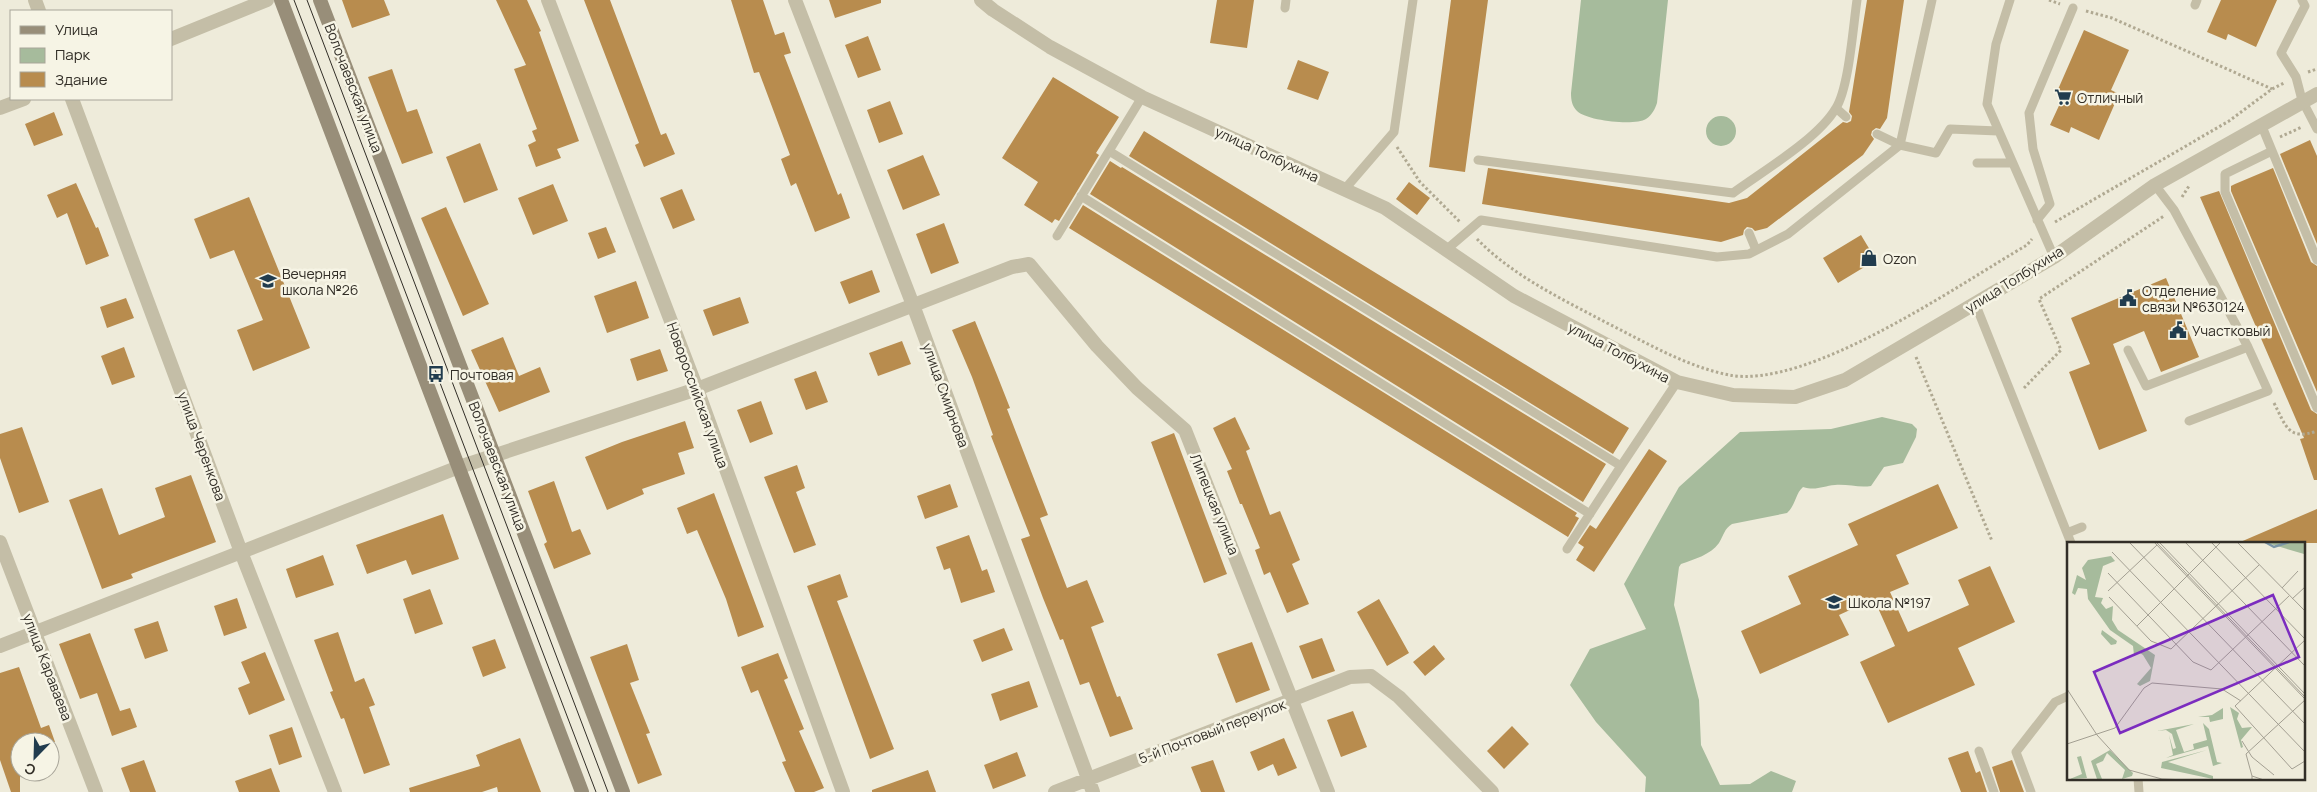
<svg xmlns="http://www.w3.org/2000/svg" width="2317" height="792" font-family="Manrope,sans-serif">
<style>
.green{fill:#a6bb9c}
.building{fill:#b88c4e}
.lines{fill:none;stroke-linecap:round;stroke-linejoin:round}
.path{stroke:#b0a992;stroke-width:3;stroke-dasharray:2.5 2.5;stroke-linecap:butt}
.service{stroke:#c4bea7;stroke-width:9}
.minor{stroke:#c4bea7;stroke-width:14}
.secondary{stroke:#988e79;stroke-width:14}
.tram{stroke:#322e27;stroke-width:1}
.labels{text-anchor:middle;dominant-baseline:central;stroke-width:5;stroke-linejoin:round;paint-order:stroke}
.street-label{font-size:14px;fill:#322e27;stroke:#f6f4e5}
.poi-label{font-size:14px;fill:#322e27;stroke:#f6f4e5;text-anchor:start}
.inset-river{fill:none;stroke:#7c97a8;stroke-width:2.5}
.inset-road{fill:none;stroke:#a39f92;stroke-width:1}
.view{fill:#7b2cbf;fill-opacity:0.15;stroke:#7b2cbf;stroke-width:2.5}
.inset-edge{fill:none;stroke:#322e27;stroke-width:2.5}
</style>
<rect width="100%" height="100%" fill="#eeebda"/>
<path class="green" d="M1581,0H1668L1657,103C1655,109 1652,115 1646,119C1635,126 1587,121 1577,111C1572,106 1571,100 1571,93Z
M1706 131a15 15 0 1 1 30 0a15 15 0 1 1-30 0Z
M1882,417L1912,424L1917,429L1916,437L1903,463L1884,467L1871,486C1859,488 1848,484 1835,485C1823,486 1816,491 1803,487C1795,494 1796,505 1787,513L1732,524C1724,529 1724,535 1719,543C1710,555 1695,559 1681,564L1679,567L1674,605L1699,700L1701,745L1720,785L1750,784L1771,771L1796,781L1792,792H1645L1646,777L1596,722L1570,685L1590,649L1646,629L1624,584L1679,487L1740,432L1831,429Z"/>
<path class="building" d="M342,0H384L390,15L352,28Z
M496,0H527L541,31L539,32L579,141L557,149L561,158L536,167L528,145L536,141L532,131L537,129L514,69L526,65Z
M584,0H610L661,135L666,133L675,154L644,167L635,145L639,143Z
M731,0H763L775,35L784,32L791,53L784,55L838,195L841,193L850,218L815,232L796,183L791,186L781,159L790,155L759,72L754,73Z
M829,0H881V3L835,18Z
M1217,0H1254L1247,48L1210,43Z
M1451,0H1488L1465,172L1429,167Z
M1867,0H1904L1887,118L1880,129L1876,128L1872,131L1871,135L1874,139L1863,155L1767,228L1755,231L1752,228L1747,227L1744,230L1743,235L1721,242L1482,204L1488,168L1729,203L1747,198L1843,122L1847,123L1851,121L1852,116L1849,112Z
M2221,0H2277L2256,47L2228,34L2226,40L2207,32Z
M2084,30L2129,50L2111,90L2119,94L2099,140L2071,127L2069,133L2050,125L2063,97L2056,94Z
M868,36L881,70L858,78L845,45Z
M1298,60L1329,72L1318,100L1287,89Z
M392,69L407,112L417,109L433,153L402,164L368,77Z
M1053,77L1119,117L1096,153L1099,155L1059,221L1055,219L1052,223L1024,205L1038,182L1002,158Z
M890,101L903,134L879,143L867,110Z
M54,112L63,135L34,146L25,124Z
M1144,131L1629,428L1613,454L1129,156Z
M2310,140L2317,156V244L2280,154Z
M480,143L498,190L464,203L446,157Z
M923,155L940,195L903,210L887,170Z
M1110,161L1121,168L1122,167L1606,464L1583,502L1090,194Z
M2273,168L2311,262L2317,266V392L2231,191V186L2235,184Z
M1409,182L1430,198L1417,215L1396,199Z
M76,183L96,228L98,227L109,256L86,265L67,213L57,218L47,195Z
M553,184L568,221L533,235L518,198Z
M682,189L695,220L673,229L660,198Z
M2219,191L2311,410L2317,414V480H2314L2300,439L2304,438L2200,197Z
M249,197L310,348L253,371L237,330L263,320L234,250L210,259L194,219Z
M1083,205L1577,513L1575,516L1579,518L1568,537L1069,228Z
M446,207L489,304L463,316L421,218Z
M944,223L959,263L931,274L916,234Z
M606,227L616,252L598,259L588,233Z
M1861,235L1876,260L1838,283L1823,258Z
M872,270L880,292L849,304L840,282Z
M2166,278L2199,357L2161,372L2144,331L2113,344L2147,431L2099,450L2069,372L2090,364L2071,318Z
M636,281L649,318L607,333L594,296Z
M740,297L749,323L713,336L703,310Z
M126,298L134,318L107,328L100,307Z
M975,321L997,375L1010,408L1007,409L1048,515L1040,518L1067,588L1087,580L1104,622L1091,627L1117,697L1120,696L1133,729L1110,737L1089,682L1080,685L1063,639L1060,640L1043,598L1021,539L1030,536L991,436L993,435L972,377L952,330Z
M503,337L519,376L540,367L550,392L499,412L471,350Z
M902,341L911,364L878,376L869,353Z
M124,347L135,377L112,385L101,356Z
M660,349L668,371L637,381L630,359Z
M816,371L828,402L806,410L794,379Z
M761,401L773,434L750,443L737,410Z
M1235,417L1250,449L1246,451L1270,515L1280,511L1300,560L1292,564L1309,604L1287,613L1270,572L1264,575L1255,550L1260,548L1242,504H1240L1227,471L1232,469L1213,428Z
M685,421L694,448L678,453L685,474L642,489L644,494L607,510L585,457L622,442Z
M22,427L49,502L19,513L0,458V434Z
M1174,433L1227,574L1204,583L1151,442Z
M1649,449L1667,461L1594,572L1576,560L1584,547L1578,543L1590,525L1596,529Z
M797,465L805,488L796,492L816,545L794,553L764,477Z
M191,475L216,542L131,574L133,578L102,589L69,500L102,488L119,535L165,517L155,488Z
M554,481L572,532L580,529L591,554L554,569L544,544L547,542L528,491Z
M950,484L958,507L925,519L917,496Z
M1938,484L1958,528L1896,555L1909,584L1890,592L1908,632L1969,605L1958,580L1990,566L2015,622L1958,648L1975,685L1888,723L1860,662L1895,646L1874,599L1839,615L1849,635L1760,674L1741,631L1801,604L1788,576L1858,545L1848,524Z
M714,493L764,627L738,637L726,599L697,530L687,534L677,508Z
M2317,509V543H2238Z
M443,514L459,559L412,575L406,560L367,574L356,545Z
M969,535L982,571L987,569L995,592L961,603L950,568L944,570L936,547Z
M323,555L334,585L296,598L286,569Z
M840,574L848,597L837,601L894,749L870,759L807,586Z
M430,589L443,624L415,634L403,599Z
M237,598L247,628L224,636L214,606Z
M1379,599L1409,653L1387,666L1357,612Z
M158,621L168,651L145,659L134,629Z
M1004,628L1013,650L982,662L973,640Z
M338,632L355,682L364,678L375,705L369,707L390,765L364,774L344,718L341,719L330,692L333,691L314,640Z
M90,633L120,711L130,708L137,727L112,736L97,693L80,699L59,644Z
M1322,638L1335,671L1312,679L1299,646Z
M495,639L506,668L483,677L472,647Z
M1252,642L1270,690L1236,703L1217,654Z
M627,644L639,680L630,683L650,733L646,734L662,775L638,784L590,657Z
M1434,645L1445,659L1425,676L1413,662Z
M265,652L285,700L249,715L238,688L250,683L241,662Z
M778,653L788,678L784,680L804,729L799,731L824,788L814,792H795L782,762L786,761L758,690L751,693L741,667Z
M19,667L41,728L49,725L55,742H20V792H11L0,760V673Z
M1029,681L1038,707L1000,721L991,694Z
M1353,711L1367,747L1341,757L1327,720Z
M1512,726L1529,744L1504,769L1487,751Z
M292,727L302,757L279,765L269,735Z
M520,738L541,792H498L497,787L482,792H410L409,788L480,766L476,755Z
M1284,738L1297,768L1278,776L1273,764L1258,771L1250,752Z
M1968,751L1976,773L1980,771L1987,792H1961L1948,758Z
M1017,752L1026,776L993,789L984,765Z
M144,760L156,792H130L121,768Z
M1213,760L1225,792H1201L1191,767Z
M2012,760L2024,792H2000L1992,767Z
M271,768L280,792H239L235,781Z
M928,770L936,792H872V790Z"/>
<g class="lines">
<path class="path" d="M2049,0L2060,4
M2086,11L2112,18L2272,89
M2308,72L2317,69
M2280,137L2302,127
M1397,147L1420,182L1460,222
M2182,197L2189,186
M2055,222L2229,121L2272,89L2284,83
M1477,239C1513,276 1562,299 1607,323C1647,343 1685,366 1729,375C1808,390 1958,285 2027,245L2032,239
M1916,357L1992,541
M2024,388L2061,350L2039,299L2164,216
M2274,403C2286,426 2288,441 2317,431"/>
<path class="service" d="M2010,0L1996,44L1987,104L2054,257
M2302,0L2305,6L2281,53L2296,77L2302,100L2317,129
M2195,5L2197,0
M1285,8L1286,0
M1142,97L1109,151L1621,466L1677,382
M1836,108L1846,117
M2261,124L2317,260
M1877,134L1900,145L1936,153L1950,129L1998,131
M2272,151L2225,174V192L2317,408
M1478,160L1733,193C1763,171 1818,139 1836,108C1849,87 1853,27 1857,0
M1977,163H2012
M1344,190L1394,132L1413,0
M1081,196L1590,514
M2037,220L2050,204L2033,149L2029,113L2073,8
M1749,233L1756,250
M1057,236L1109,151
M1446,250L1481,220L1717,257L1749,254L1788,234L1900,145L1932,0
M1975,303L2071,543
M2128,350L2146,386L2248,347L2174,210L2155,185
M2189,421L2268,391L2248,347
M2067,533L2082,527
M1567,549L1621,466
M1979,751L1994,792
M2138,778L2139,792
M2031,792L2016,752L2055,702L2068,696"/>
<path class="minor" d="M35,0L39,11
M548,0L697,389L843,792
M795,0L913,305L1093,792
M981,0L993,10L1050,47L1142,97L1385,208L1514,296L1677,382L1733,395L1795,397L1845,380L2054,257L2155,185L2317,94
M171,39L267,0
M72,99L241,552L335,792
M0,108L24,99
M0,542L96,792
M0,646L459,467L697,389L1012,267L1029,264L1097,346L1137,388L1185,430L1328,792
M1055,792L1350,677L1371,676L1399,697L1492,792"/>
<path class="secondary" d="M281,0L582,792
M320,0L623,792"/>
<path class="tram" d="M294,0L596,792
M307,0L608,792"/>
</g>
<defs>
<g id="supermarket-bare" transform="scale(1.35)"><path d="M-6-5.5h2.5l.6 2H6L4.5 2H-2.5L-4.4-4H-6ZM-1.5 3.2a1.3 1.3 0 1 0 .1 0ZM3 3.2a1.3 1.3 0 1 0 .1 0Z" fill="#213c4e" stroke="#f6f4e5" stroke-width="2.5" paint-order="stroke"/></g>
<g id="shop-bare" transform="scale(1.35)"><path d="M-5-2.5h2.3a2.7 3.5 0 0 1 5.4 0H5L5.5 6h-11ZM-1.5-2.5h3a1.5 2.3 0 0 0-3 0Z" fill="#213c4e" stroke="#f6f4e5" stroke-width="2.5" paint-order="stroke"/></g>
<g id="school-bare" transform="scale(1.35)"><path d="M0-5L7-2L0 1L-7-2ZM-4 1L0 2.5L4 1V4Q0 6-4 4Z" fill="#213c4e" stroke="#f6f4e5" stroke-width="2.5" paint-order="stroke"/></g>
<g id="civic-bare" transform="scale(1.35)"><path d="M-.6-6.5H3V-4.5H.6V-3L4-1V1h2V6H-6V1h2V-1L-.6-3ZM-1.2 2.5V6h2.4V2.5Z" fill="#213c4e" stroke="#f6f4e5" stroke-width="2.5" paint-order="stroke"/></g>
<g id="bus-bare" transform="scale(1.35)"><path d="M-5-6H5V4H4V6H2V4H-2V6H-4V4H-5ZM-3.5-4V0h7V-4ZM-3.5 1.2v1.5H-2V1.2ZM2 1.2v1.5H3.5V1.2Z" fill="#213c4e" stroke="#f6f4e5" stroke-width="2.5" paint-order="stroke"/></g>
</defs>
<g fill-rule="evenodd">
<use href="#supermarket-bare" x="2063" y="97"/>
<use href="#shop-bare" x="1869" y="258"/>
<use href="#school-bare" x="268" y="281"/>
<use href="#civic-bare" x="2128" y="298"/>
<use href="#civic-bare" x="2178" y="330"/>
<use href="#bus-bare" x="436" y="374"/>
<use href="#school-bare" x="1834" y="602"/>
</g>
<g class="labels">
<g class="street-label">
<text transform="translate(354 88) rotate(69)">Волочаевская улица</text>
<text transform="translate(1267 154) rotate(25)">улица Толбухина</text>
<text transform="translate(2014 279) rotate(-32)">улица Толбухина</text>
<text transform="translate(1619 352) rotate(28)">улица Толбухина</text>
<text transform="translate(698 395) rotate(70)">Новороссийская улица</text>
<text transform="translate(946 395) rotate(70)">улица Смирнова</text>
<text transform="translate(202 446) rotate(70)">улица Черенкова</text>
<text transform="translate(498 466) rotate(69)">Волочаевская улица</text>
<text transform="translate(1215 504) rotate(68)">Липецкая улица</text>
<text transform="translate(48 667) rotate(69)">улица Караваева</text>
<text transform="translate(1212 731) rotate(-21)">5-й Почтовый переулок</text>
</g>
<g class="poi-label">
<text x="2077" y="97">Отличный</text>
<text x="1883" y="258">Ozon</text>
<text x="282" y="273">Вечерняя<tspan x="282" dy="16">школа №26</tspan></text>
<text x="2142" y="290">Отделение<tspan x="2142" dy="16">связи №630124</tspan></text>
<text x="2192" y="330">Участковый</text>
<text x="450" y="374">Почтовая</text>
<text x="1848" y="602">Школа №197</text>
</g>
</g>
<g transform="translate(2067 542)">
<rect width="238" height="238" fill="#eeebda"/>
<path d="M199,0H237V12L200,1ZM44,14L48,19L36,24L28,55L36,56L34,61L39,67L46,64L45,78L51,88L88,113L83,139L73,144L70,142L84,126L76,113L73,111L67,113L66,104L43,88L21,57L20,47L11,46L8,53L5,51L10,33L19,38L15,26L21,18ZM35,88L50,99L49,102L44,103L34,92ZM163,165L172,171L170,177L175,186L185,185L174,198L176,205L174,206ZM156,166V177L143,180L142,175H131L145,173ZM136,181L142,187L150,220L155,221L146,224L141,204L99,216L106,213L102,193L106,207L109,206L105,192L99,188L90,189L127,182L109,188L117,210L127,207L126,202L140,198ZM43,208L66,231L65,234L55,237L58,228L40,211L36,219L29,222L35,237H30L24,219ZM140,208L101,220L146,234V237L94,226L95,220ZM14,214L20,236L3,237L15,232L10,215Z" fill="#a6bb9c"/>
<path class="inset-river" d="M198,0L207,5L222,0"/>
<path class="inset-road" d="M62,0L238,182M87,0L238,157M89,0L238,155M92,0L238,152M118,0L238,124M144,0L238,97M170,0L238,69M45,10L238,210M41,31L126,120L144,128L222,54M215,46L231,29M41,49L90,3M42,55L84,99L104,107L192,23M225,57L238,45M70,84L154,0M238,98L168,164L225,227L238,219M0,147L30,193L62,228L95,237L121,238M175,199L185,215L207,233M0,202L48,186L77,146L85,141L155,147L174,159M185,234L179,212L238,158M185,238V234L197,238"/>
<path class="view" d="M206,53L232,115L53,191L27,130Z"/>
<rect width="238" height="238" class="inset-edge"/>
</g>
<rect x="10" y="10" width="162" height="90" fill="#f6f4e5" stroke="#a8a599"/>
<rect x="20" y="26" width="25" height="8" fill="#988e79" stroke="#a8a599"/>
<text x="55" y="35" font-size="15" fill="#322e27">Улица</text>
<rect x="20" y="48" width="25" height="15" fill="#a6bb9c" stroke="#a8a599"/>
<text x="55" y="60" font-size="15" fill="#322e27">Парк</text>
<rect x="20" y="72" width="25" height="15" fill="#b88c4e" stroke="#a8a599"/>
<text x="55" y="85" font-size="15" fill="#322e27">Здание</text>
<g transform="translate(35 757) rotate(203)"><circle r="24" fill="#f6f4e5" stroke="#a8a599"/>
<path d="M0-4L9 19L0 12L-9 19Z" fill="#213c4e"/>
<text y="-8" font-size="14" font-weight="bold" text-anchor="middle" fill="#322e27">С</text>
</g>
</svg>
